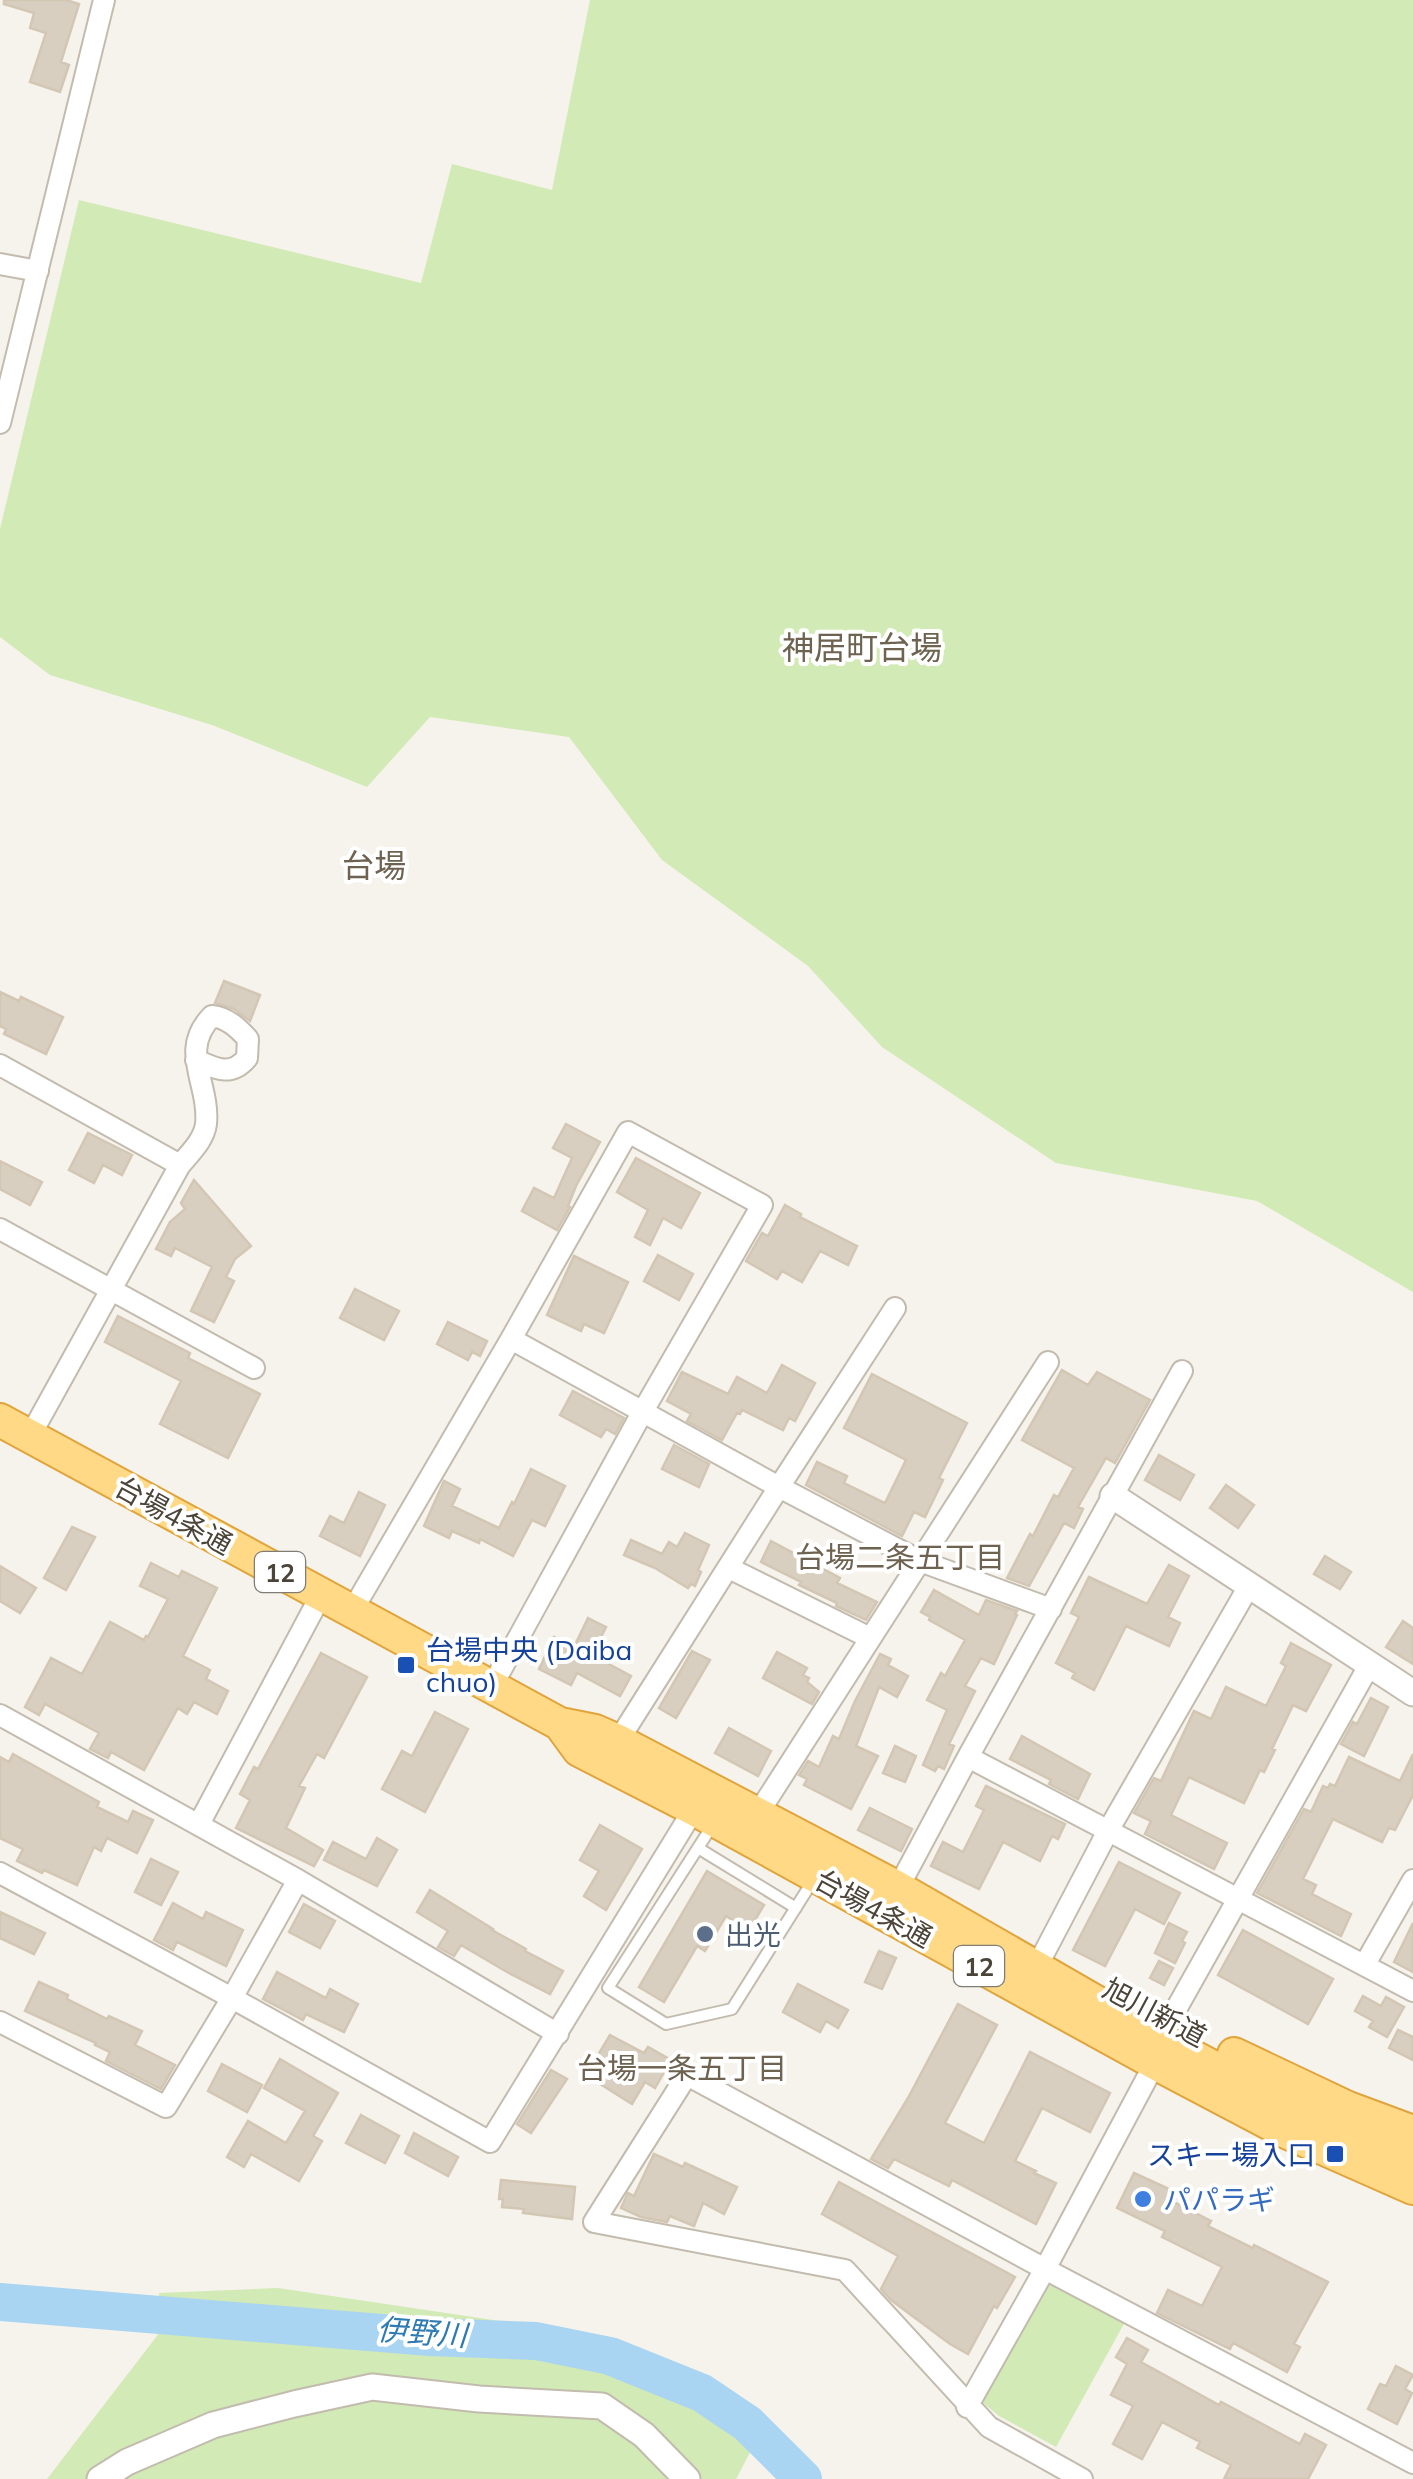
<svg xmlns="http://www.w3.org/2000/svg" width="1413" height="2479" font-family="Mulish,'Noto Sans JP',sans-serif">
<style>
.green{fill:#d2eab5}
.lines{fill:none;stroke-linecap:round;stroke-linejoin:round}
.river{stroke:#a9d4f2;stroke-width:38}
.building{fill:#d8cfc1;stroke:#d3c7b4;stroke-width:2.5}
.service-casing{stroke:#c2bbae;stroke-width:14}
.minor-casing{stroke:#c2bbae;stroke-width:24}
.tertiary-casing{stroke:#c2bbae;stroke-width:29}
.trunk-casing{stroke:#e0a43c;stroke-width:36}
.service{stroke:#fff;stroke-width:10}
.minor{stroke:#fff;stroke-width:20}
.tertiary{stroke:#fff;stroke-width:25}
.trunk{stroke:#ffd985;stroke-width:32}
.transit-dot{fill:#1a4fb4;stroke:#fff;stroke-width:4}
.service-dot{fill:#5c6f8a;stroke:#fff;stroke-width:4}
.shop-dot{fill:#3f7fe0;stroke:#fff;stroke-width:4}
.labels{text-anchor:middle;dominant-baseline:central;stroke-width:8;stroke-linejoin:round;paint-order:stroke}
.shield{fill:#fff;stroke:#817c74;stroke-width:2.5}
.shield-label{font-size:25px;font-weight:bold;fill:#4b4439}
.street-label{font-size:28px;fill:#4b4439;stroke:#fff}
.transit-label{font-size:28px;fill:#164399;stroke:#fff;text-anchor:start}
.service-label{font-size:28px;fill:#4e5e75;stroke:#fff;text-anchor:start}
.shop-label{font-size:28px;fill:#366cbe;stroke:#fff;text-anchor:start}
.neighbourhood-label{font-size:30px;fill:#6e6250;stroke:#fff}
.water-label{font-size:30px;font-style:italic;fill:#2e7ab2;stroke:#fff}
.quarter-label{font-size:32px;fill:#6e6250;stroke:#fff}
</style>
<rect width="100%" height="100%" fill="#f6f3ec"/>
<path class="green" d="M590,0H1413V1292L1257,1201L1056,1163L882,1047L808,966L662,860L569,737L430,717L367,787L212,725L50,675L0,637V529L79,200L421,283L452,164L552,190Z
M1057,2285L1125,2322L1056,2447L999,2416L981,2401L1045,2286Z
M278,2288L573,2332L715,2389L762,2430L736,2479H47L160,2332L159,2293Z"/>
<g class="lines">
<path class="river" d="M0,2302L430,2337L536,2341L610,2356L702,2393L748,2424L803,2479"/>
</g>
<path class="building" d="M4,0H66L79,4L61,62L69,65L60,92L30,82L46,33L30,28L34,13L4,4Z
M224,981L260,995L250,1021L234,1009L215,1003Z
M0,992L19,1001L21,997L63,1017L46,1054L4,1034L6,1029L0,1026Z
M566,1124L600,1142L576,1186L568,1206L570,1207L557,1230L522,1211L534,1188L554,1198L572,1158L553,1148Z
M88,1133L132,1155L122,1175L103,1165L94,1183L69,1170Z
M636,1158L700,1193L681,1228L663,1218L650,1245L635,1237L648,1210L617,1192Z
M0,1161L42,1182L30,1205L0,1189Z
M194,1180L251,1246L235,1259L226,1277L234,1281L214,1322L191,1311L212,1267L175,1248L171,1256L156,1249L170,1222L185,1209L181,1203Z
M785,1205L801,1214L800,1217L857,1246L848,1265L820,1251L802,1282L782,1271L777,1279L746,1261L762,1233L768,1236Z
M658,1255L693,1274L679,1300L644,1281Z
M574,1256L628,1282L604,1333L584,1324L581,1331L547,1315Z
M355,1289L399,1311L384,1340L340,1318Z
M118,1316L190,1353L188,1358L260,1394L228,1458L160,1424L181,1381L105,1342Z
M448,1322L487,1341L480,1356L472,1352L468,1360L437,1344Z
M782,1365L815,1383L795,1421L789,1418L783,1430L742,1410L740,1414L737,1413L722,1440L687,1421L691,1414L667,1401L682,1372L728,1394L737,1377L767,1393Z
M1062,1370L1088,1385L1097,1372L1150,1400L1115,1463L1106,1458L1078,1507L1083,1509L1074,1528L1064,1523L1029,1586L1007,1578L1030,1534L1033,1536L1054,1495L1058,1497L1074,1468L1022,1440Z
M872,1374L967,1423L939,1478L943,1480L925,1517L914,1512L902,1536L806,1485L817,1462L847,1476L844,1483L885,1503L906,1460L844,1428Z
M573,1391L624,1418L615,1434L606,1429L601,1437L560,1415Z
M674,1445L709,1464L699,1487L662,1469Z
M1159,1455L1194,1475L1180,1500L1145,1480Z
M531,1469L565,1486L545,1526L532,1520L513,1556L480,1539L479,1543L452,1531L449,1538L424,1526L444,1481L460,1489L452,1506L499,1528L512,1502L514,1504Z
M1226,1485L1254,1505L1238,1528L1210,1508Z
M359,1492L385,1505L360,1556L320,1536L330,1516L344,1523Z
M72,1527L95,1537L66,1590L44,1578Z
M685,1533L709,1545L698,1570L701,1572L695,1586L691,1584L688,1588L655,1568L624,1555L631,1540L662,1554L669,1542L677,1547Z
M771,1541L840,1578L837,1583L877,1602L866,1620L836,1606L837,1603L799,1585L801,1582L761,1562Z
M1325,1556L1351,1572L1340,1589L1314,1574Z
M151,1563L179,1577L182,1571L217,1588L183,1656L210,1670L206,1679L228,1691L217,1714L194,1702L187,1714L178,1708L144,1770L111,1752L108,1758L90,1749L99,1733L45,1704L39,1715L25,1707L51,1658L82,1674L110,1622L144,1640L146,1636L148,1637L168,1599L140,1586Z
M1169,1565L1189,1576L1168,1617L1180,1623L1169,1646L1126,1626L1094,1690L1072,1678L1075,1673L1056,1663L1079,1617L1071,1613L1089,1577L1147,1604Z
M0,1566L36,1588L20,1613L0,1601Z
M934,1590L979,1615L986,1600L1017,1611L1015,1614L1017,1615L994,1664L981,1658L965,1686L975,1691L949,1744L954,1746L944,1769L938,1766L935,1771L923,1765L947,1710L927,1700L941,1673L945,1676L965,1640L929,1620L930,1617L921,1612Z
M588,1618L606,1627L595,1649L610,1657L607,1663L631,1676L620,1696L577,1673L571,1685L539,1669L554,1637L574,1647Z
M1403,1621L1413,1628V1664L1386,1647Z
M1291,1643L1331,1665L1306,1711L1293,1705L1272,1749L1275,1750L1264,1772L1260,1770L1244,1803L1189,1777L1171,1815L1227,1843L1214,1869L1145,1834L1151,1821L1134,1813L1154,1778L1161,1781L1194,1711L1211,1719L1226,1687L1266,1706L1286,1666L1281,1663Z
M692,1651L710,1660L676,1718L659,1708Z
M777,1652L807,1668L803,1675L809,1678L807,1682L819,1692L812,1704L763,1678Z
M321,1653L367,1677L324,1758L317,1754L299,1786L305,1788L286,1828L323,1850L314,1866L236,1828L250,1800L240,1794L254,1767L258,1769Z
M880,1654L891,1659L888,1665L908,1676L897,1697L879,1687L856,1746L878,1756L851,1809L804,1785L807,1779L799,1775L808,1761L819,1767L833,1736L839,1739L855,1701Z
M1371,1698L1388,1707L1364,1756L1341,1744L1353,1722L1357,1724Z
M435,1712L468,1729L425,1812L382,1789L402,1751L412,1756Z
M729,1728L771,1751L758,1776L715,1753Z
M1022,1736L1090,1774L1078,1799L1049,1784L1051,1780L1010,1759Z
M895,1746L916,1756L905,1782L883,1773Z
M13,1754L99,1802L97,1807L128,1822L133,1811L153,1820L137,1853L107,1838L101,1851L94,1847L77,1885L44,1870L42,1873L17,1861L23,1849L0,1838V1757L9,1762Z
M1413,1754V1795L1395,1830L1389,1828L1382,1842L1333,1819L1303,1879L1316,1885L1312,1894L1351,1914L1341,1936L1257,1893L1304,1809L1311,1812L1323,1786L1328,1788L1330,1784L1335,1786L1349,1757L1400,1781Z
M986,1786L1065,1824L1058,1839L1052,1836L1040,1861L1003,1842L979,1889L931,1866L943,1842L963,1852L984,1810L976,1806Z
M870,1808L912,1829L901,1851L858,1830Z
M600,1825L642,1849L606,1910L584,1896L599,1871L580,1860Z
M377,1838L397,1850L377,1886L324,1860L333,1842L366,1859Z
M151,1859L178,1872L161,1905L135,1892Z
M1119,1862L1180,1893L1164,1924L1135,1909L1105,1966L1073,1950Z
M707,1871L764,1905L749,1930L726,1916L705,1951L697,1946L664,2002L639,1987Z
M430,1890L493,1929L492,1930L526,1949L525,1951L563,1971L550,1994L507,1972L461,1945L454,1956L438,1947L448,1931L417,1912Z
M173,1903L203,1919L206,1912L243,1930L226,1966L177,1942L173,1950L154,1940Z
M304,1904L335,1921L320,1948L289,1932Z
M0,1912L45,1933L34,1954L0,1938Z
M1169,1923L1187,1932L1182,1941L1185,1943L1175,1963L1155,1953Z
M1413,1923V1972L1394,1962Z
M1243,1930L1333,1979L1308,2024L1218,1975Z
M879,1951L896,1958L882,1989L865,1982Z
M1159,1961L1173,1968L1164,1985L1150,1978Z
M277,1972L326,1998L330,1989L358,2004L344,2032L306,2014L303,2020L263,1999Z
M39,1982L68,1995L67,1999L107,2019L109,2016L142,2031L135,2045L175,2065L161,2089L106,2061L110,2052L95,2045L96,2043L25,2011Z
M798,1984L848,2010L838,2028L826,2021L820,2032L783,2012Z
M1363,1996L1381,2006L1386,1997L1404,2007L1387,2037L1369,2027L1373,2021L1355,2011Z
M958,2004L997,2025L945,2123L984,2143L1030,2052L1110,2093L1090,2132L1042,2108L1015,2161L1036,2171L1034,2173L1056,2183L1036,2224L952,2180L949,2186L894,2159L888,2168L871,2159L908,2098Z
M1398,2030L1413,2037V2060L1389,2048Z
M610,2035L644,2053L648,2047L671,2060L655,2088L645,2082L632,2104L586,2075Z
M280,2059L338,2093L313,2136L322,2141L299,2181L251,2154L244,2167L227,2157L248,2121L286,2143L305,2111L264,2088Z
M222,2064L262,2085L247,2112L208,2091Z
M551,2070L567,2079L531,2133L517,2124Z
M361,2115L399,2136L385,2163L346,2143Z
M414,2133L458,2157L448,2176L405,2153Z
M654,2154L683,2167L685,2163L737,2187L724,2214L703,2203L694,2226L670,2216L667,2222L641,2217L621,2208L628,2193L634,2196Z
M1134,2173L1178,2193L1174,2202L1211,2221L1208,2226L1253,2248L1254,2245L1328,2282L1294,2344L1300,2347L1287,2372L1233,2343L1230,2349L1157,2313L1168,2290L1202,2306L1222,2267L1162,2237L1165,2231L1117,2208Z
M501,2180L575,2187L572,2219L523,2213L524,2209L502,2207L503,2199H499Z
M839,2182L1015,2277L997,2308L994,2306L968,2354L950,2344L891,2300L881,2289L898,2256L822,2214Z
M1127,2338L1148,2350L1141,2362L1219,2405L1221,2402L1300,2444L1305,2434L1326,2445L1308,2479H1224L1231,2465L1197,2448L1200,2442L1162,2422L1142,2459L1113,2444L1133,2406L1111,2395L1127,2364L1116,2357Z
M1396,2366L1413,2375L1405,2389L1412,2393L1397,2424L1368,2409L1380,2384L1386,2386Z"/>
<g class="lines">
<g class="service-casing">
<path id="service" d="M712,1826L608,1988L666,2024L732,2009L812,1882
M698,1848L796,1908"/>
</g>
<g class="minor-casing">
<path id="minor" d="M0,264L38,271
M0,423L104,0
M0,1065L180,1165
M0,1229L254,1368
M511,1339L779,1487L920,1561L1051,1609
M30,1436L180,1165C190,1153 204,1140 206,1124C210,1083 178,1051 212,1016C228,1018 238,1028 248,1039L247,1058C231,1077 216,1069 196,1060
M729,1568L870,1638
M352,1611L511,1339L628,1132L762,1205L643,1411L492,1686
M0,1715L298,1880L558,2034
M618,1741L779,1487L895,1308
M968,1757L1413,1991
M757,1815L1048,1362
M199,1824L321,1595
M0,1873L232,1998L490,2142L694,1809
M898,1888L968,1757L1182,1371
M1044,1953L1109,1829L1249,1586
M1365,1964L1413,1880
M0,2022L166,2107L232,1998L298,1880
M967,2407L1045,2269L1155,2063L1170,2020L1370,1664
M1082,2479L989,2427L845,2270L594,2222L687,2075L1045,2269L1413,2463"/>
</g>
<g class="tertiary-casing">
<path id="tertiary" d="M1113,1496L1413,1693
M100,2479L127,2462L213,2425L294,2404L372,2387L479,2399L602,2406L644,2435L687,2479"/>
</g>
<g class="trunk-casing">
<path id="trunk" d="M0,1420L560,1724L595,1731L618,1741L898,1888L1164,2041L1310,2119L1413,2162
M560,1724L579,1750L694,1809L1155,2063L1284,2131L1413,2188
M1234,2054L1348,2108L1413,2132"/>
</g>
<use href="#service" class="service"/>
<use href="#minor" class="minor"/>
<use href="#tertiary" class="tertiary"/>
<use href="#trunk" class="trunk"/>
</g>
<g class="transit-dot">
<rect x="396" y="1655" width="20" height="20" rx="5"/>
<rect x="1325" y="2144" width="20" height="20" rx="5"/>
</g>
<circle class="service-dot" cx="705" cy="1934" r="10"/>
<circle class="shop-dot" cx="1143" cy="2199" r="10"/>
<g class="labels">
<g class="shield">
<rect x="255" y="1552" width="50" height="40" rx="8"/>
<rect x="954" y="1946" width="50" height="40" rx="8"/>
</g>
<g class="shield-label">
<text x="280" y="1572">12</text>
<text x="979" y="1966">12</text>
</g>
<g class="street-label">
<text transform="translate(174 1515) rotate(29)">台場4条通</text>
<text transform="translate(874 1908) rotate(29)">台場4条通</text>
<text transform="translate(1155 2012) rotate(28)">旭川新道</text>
</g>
<g class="transit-label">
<text x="426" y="1649">台場中央 (Daiba<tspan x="426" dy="32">chuo)</tspan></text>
<text x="1315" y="2154" text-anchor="end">スキー場入口</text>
</g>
<g class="service-label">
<text x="725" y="1934">出光</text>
</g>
<g class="shop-label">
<text x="1163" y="2199">パパラギ</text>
</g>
<g class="neighbourhood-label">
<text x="900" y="1557">台場二条五丁目</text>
<text x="682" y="2068">台場一条五丁目</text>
</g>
<g class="water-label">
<text transform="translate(422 2332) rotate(4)">伊野川</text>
</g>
<g class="quarter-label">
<text x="862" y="647">神居町台場</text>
<text x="374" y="865">台場</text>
</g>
</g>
</svg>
